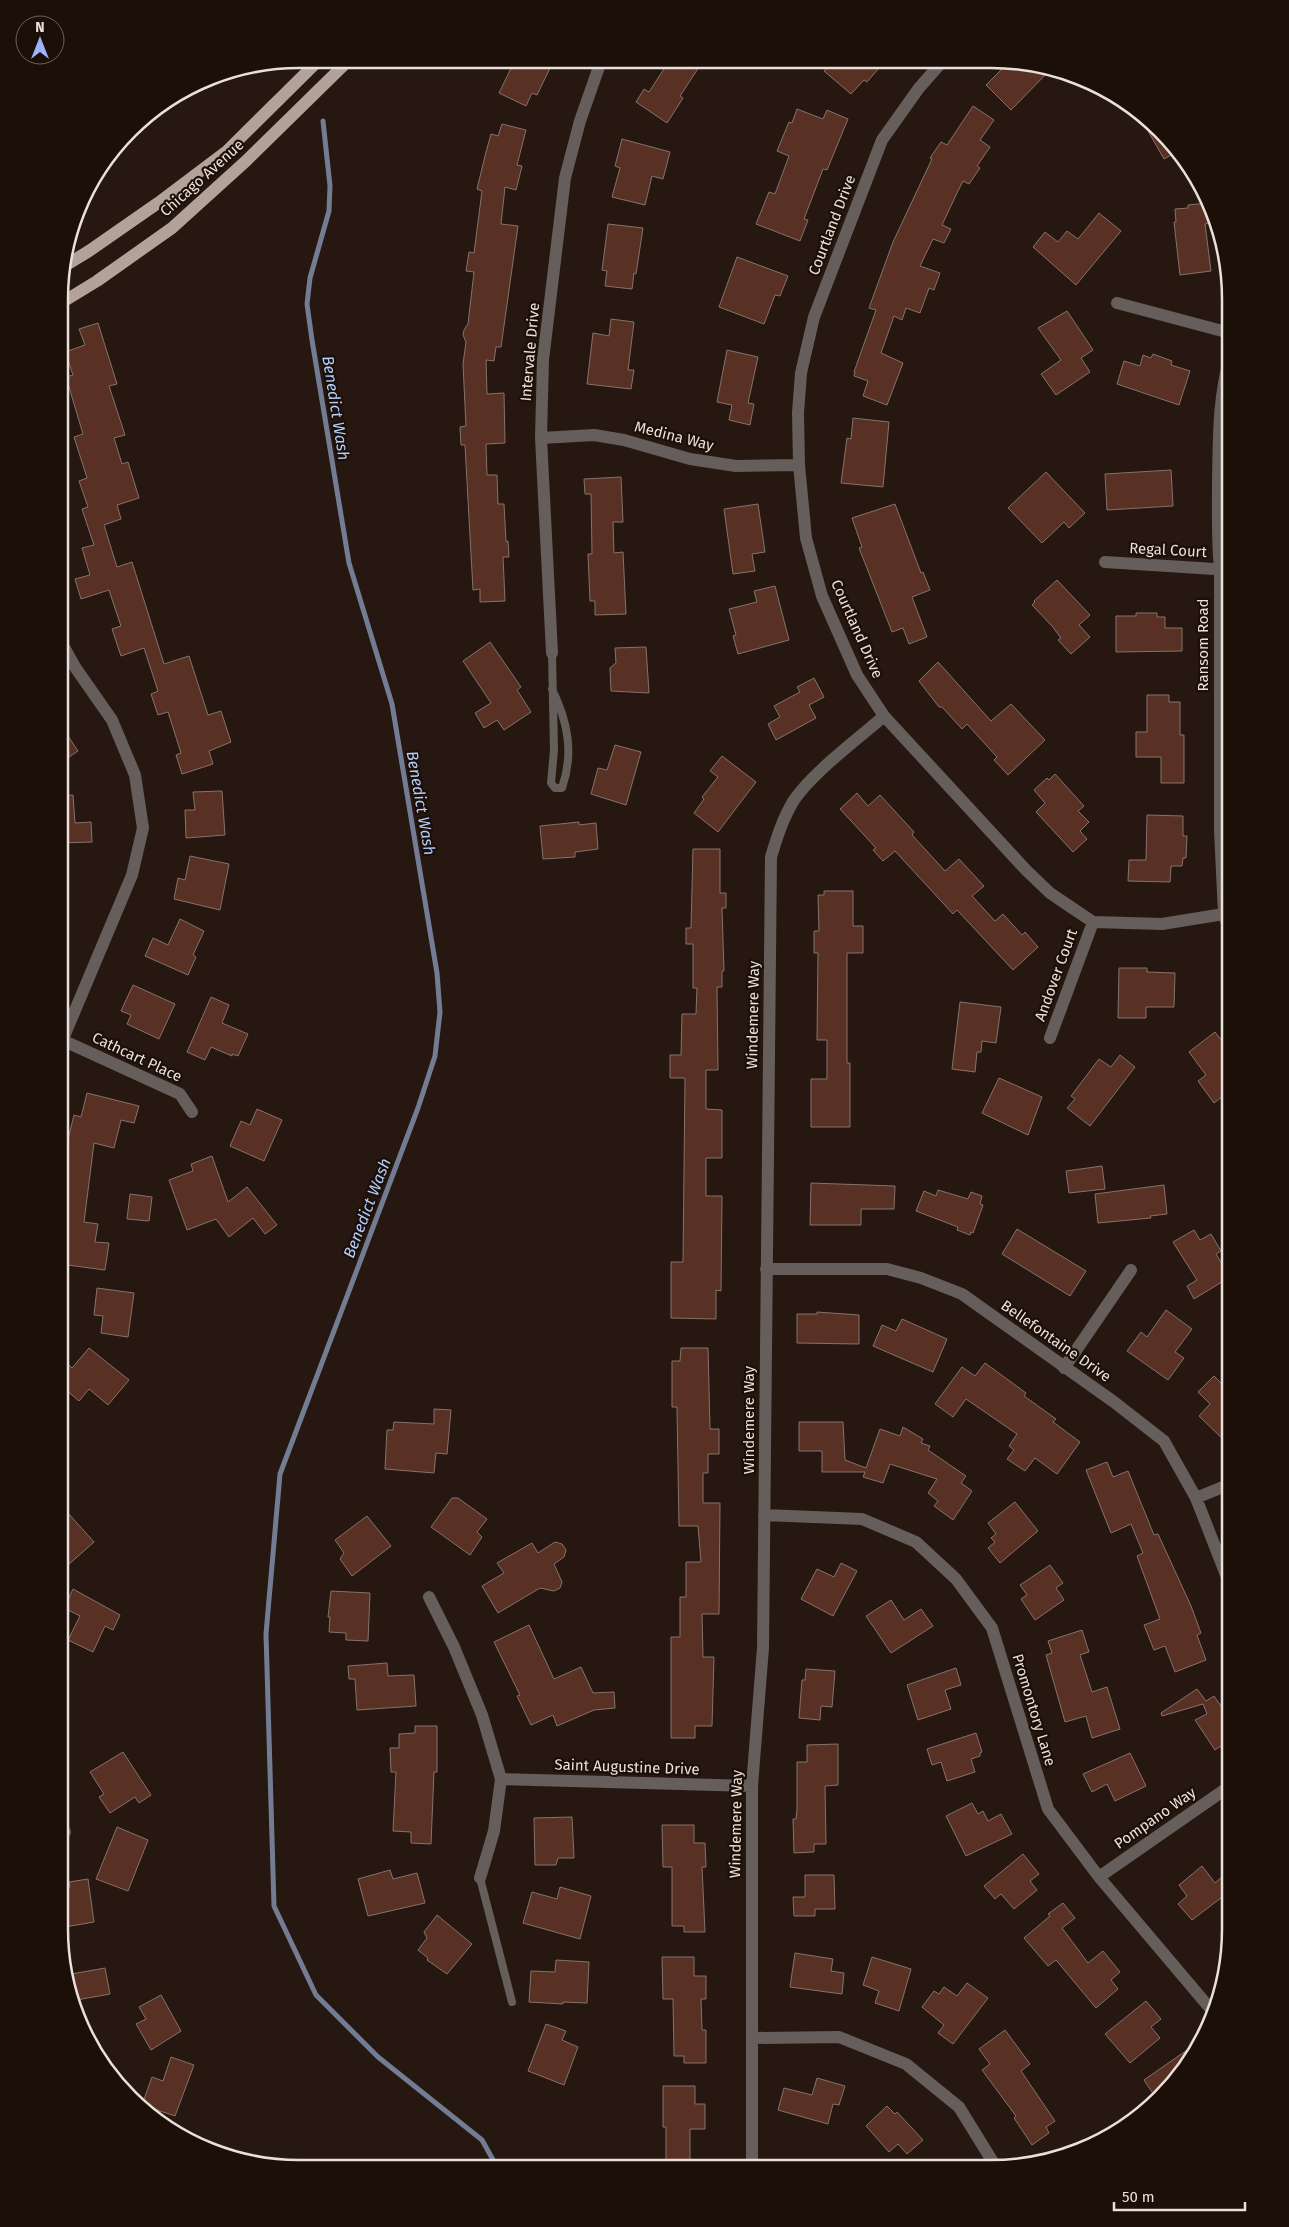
<svg xmlns="http://www.w3.org/2000/svg" width="1289" height="2227" font-family="'Fira Sans',sans-serif">
<style>
.lines{fill:none;stroke-linecap:round;stroke-linejoin:round}
.stream{stroke:#727d94;stroke-width:5}
.building{fill:#583124;stroke:#85726c}
.service{stroke:#665e5a;stroke-width:8}
.minor{stroke:#665e5a;stroke-width:12}
.tertiary{stroke:#665e5a;stroke-width:12}
.primary{stroke:#b2a29a;stroke-width:12}
.labels{text-anchor:middle;dominant-baseline:central;stroke-width:4.5;stroke-linejoin:round;paint-order:stroke}
.street-label{font-size:15px;fill:#eae0db;stroke:#1c0f08}
.water-label{font-size:16px;font-style:italic;fill:#b2cefd;stroke:#1c0f08}
.rim{fill:none;stroke:#eae0db;stroke-width:2.5}
</style>
<rect width="100%" height="100%" fill="#261810"/>
<g class="lines">
<path class="stream" d="M323,121L330,186L329,211L310,278L307,304L312,340L349,563L392,704L437,973L440,1012L435,1056L418,1108L280,1474L266,1634L274,1906L316,1995L378,2057L482,2140L497,2167"/>
</g>
<path class="building" d="M515,60H554L537,95L532,93L526,106L499,93Z
M669,61H703L680,96L683,98L667,123L636,102L644,89L649,92Z
M833,62H884L867,82L864,80L851,94L824,71Z
M1008,63H1037L1052,68L1011,110L986,85Z
M973,106L994,120L980,140L990,147L977,166L980,168L969,184L963,181L957,193L942,225L951,229L944,243L933,239L920,266L940,273L934,290L929,288L920,313L906,308L902,320L894,316L881,353L903,363L887,405L863,396L868,381L854,376L855,372H854L876,310L869,308L893,242L932,159L930,158L941,142L947,145Z
M797,109L823,119L827,110L848,119L827,170L823,169L804,219L808,220L800,241L756,224L769,192L775,194L789,156L777,151L789,122L792,123Z
M1148,118L1178,151L1164,159L1143,122Z
M502,124L526,130L517,165L522,166L516,190L505,187L501,224L518,226L501,347H496L494,361L486,360L487,394L504,393L505,443L486,444L487,475H497L498,504H504L506,542L508,541L509,557H503L505,601L480,602V589L473,590L465,445H461L460,427L466,426L463,364L466,342L463,335L464,330L468,324L474,272L466,271L469,252L474,253L482,191L477,189L486,152L491,134L498,136Z
M622,139L670,152L663,179L652,176L645,205L612,197L620,168L615,166Z
M1208,203L1211,223L1205,224L1211,271L1180,275L1174,222H1176L1175,209L1188,208V205Z
M1099,213L1121,231L1076,285L1033,247L1045,232L1058,242L1067,231L1078,239Z
M608,224L643,228L636,274L634,273L632,289L605,286L607,271L602,270Z
M737,257L788,276L780,296L775,295L764,324L719,307Z
M1067,311L1093,350L1081,358L1090,372L1056,395L1041,374L1061,360L1038,328Z
M611,319L634,322L628,370H634L631,389L587,384L593,333L609,336Z
M98,323L117,384L109,386L125,435L114,438L122,464L128,462L139,498L117,505L121,519L104,525L117,567L132,562L164,664L189,656L208,715L221,711L231,742L209,751L213,764L182,774L176,755L181,753L168,712L158,715L151,694L158,691L144,648L121,656L112,629L121,626L109,590L81,599L75,579L90,575L82,548L94,545L82,509L88,507L79,481L87,478L74,437L83,434L66,377L73,375L65,352L85,345L79,329Z
M727,350L758,357L748,403L754,404L750,425L729,420L732,405L717,402Z
M1153,354L1172,361L1171,365L1190,371L1179,405L1117,384L1124,361L1140,366L1143,355L1151,358Z
M853,418L889,422L883,487L841,483L847,438L851,439Z
M1171,470L1173,506L1107,510L1105,474Z
M1046,472L1085,513L1069,528L1064,522L1042,543L1008,508Z
M621,477L623,522H613L614,553L623,552L626,614L595,615V601H590L588,554H592L591,494H585L584,479Z
M758,504L765,552L752,554L755,571L733,574L724,509Z
M895,504L921,573L923,572L930,590L912,597L927,637L909,644L903,628L892,632L859,548L862,547L852,518Z
M1057,580L1090,615L1079,625L1090,637L1071,654L1058,640L1061,638L1052,626L1032,605L1035,602L1034,601Z
M775,586L789,640L738,654L733,636L736,635L729,609L757,602L754,591Z
M1136,613H1157V617H1165V628H1182V651L1116,652V616H1136Z
M490,642L521,687L517,690L531,712L504,730L497,720L484,728L475,713L491,703L463,661Z
M646,647L649,693L611,691L610,668L616,663L615,648Z
M938,662L991,721L1011,704L1045,740L1008,775L994,760L997,757L967,724L962,729L942,707H939L919,681Z
M814,678L824,697L809,705L816,718L776,740L768,724L780,717L774,706L800,692L797,687Z
M1147,695H1169V702H1180V735H1184V783H1161V757H1136V732H1147Z
M60,724L78,751L60,763Z
M615,745L641,752L626,805L591,794L598,768L607,770Z
M722,756L756,782L718,832L694,813L704,799L702,797L718,777L710,771Z
M1055,774L1084,806L1078,811L1089,822L1080,831L1087,839L1073,852L1036,812L1045,803L1034,790L1047,778L1049,780Z
M222,791L225,835L186,838L185,810H195L193,792Z
M857,793L868,806L880,795L914,832L912,835L945,871L959,859L984,886L972,896L995,921L1003,914L1022,935L1025,932L1038,947L1013,970L957,910L953,914L895,851L883,861L873,850L876,848L840,809Z
M73,795L75,823L91,822L92,842L60,843V796Z
M1147,815L1183,816V836H1187L1186,858H1183L1182,866H1171L1170,882L1128,881L1129,860H1146Z
M579,822V825L596,823L598,849L575,852V857L543,859L540,826Z
M693,849H720V893H726V908H722L724,971H722V987H717L718,1070H706V1109L722,1110V1158H706V1196H722L721,1291L716,1290V1319L671,1318V1262H683L685,1078H670V1055H681L682,1014H696L697,988H693V944H686V928H691Z
M190,856L229,864L220,910L174,899L178,878L185,880Z
M824,891H853V926H863V953H847V1063H850V1127H811V1079H827V1040H817L818,953H814V931H819L818,895H824Z
M180,919L204,931L193,955L196,957L188,975L145,956L153,938L168,945Z
M1119,968H1147V972L1175,973L1174,1007H1146V1018H1118Z
M133,985L175,1004L159,1039L127,1024L131,1015L121,1011Z
M211,997L229,1005L222,1023L248,1034L238,1056L232,1054V1056L211,1047L205,1060L187,1052Z
M960,1002L1001,1007L996,1043L982,1041L981,1052H977L975,1072L952,1069Z
M1215,1032L1230,1051V1091L1214,1103L1198,1081L1206,1075L1189,1052Z
M1120,1055L1135,1067L1090,1126L1067,1108L1075,1099L1071,1096L1099,1059L1111,1067Z
M999,1078L1042,1097L1028,1135L982,1113Z
M87,1093L139,1106L134,1123L121,1120L114,1148L94,1143L84,1222L98,1224L95,1242L109,1243L105,1270L60,1264V1174L62,1175L66,1147L74,1115L81,1117Z
M257,1109L282,1120L264,1161L230,1146L241,1121L250,1125Z
M212,1156L228,1202L247,1187L277,1225L265,1234L253,1218L229,1237L216,1219L187,1230L169,1180L193,1171L191,1164Z
M1102,1166L1105,1189L1069,1193L1066,1171Z
M811,1183L895,1186L894,1209H861V1225H810Z
M1164,1185L1167,1214L1150,1216L1151,1218L1098,1223L1095,1194Z
M938,1190L968,1199L971,1192L982,1196L980,1204L983,1205L973,1233L971,1232L970,1235L957,1230L958,1227L916,1211L924,1191L936,1196Z
M130,1194L152,1197L149,1221L127,1219Z
M1017,1229L1086,1271L1070,1296L1002,1254Z
M1194,1230L1200,1240L1211,1234L1221,1251L1216,1254L1230,1277L1194,1299L1187,1286L1197,1280L1173,1242Z
M97,1288L134,1293L128,1337L101,1333L103,1316L94,1315Z
M1166,1310L1192,1329L1175,1352L1184,1358L1168,1380L1127,1351L1141,1332L1147,1337Z
M817,1312L859,1315V1344L797,1343V1314H817Z
M902,1319L947,1339L933,1372L873,1346L882,1325L896,1331Z
M89,1348L129,1380L108,1405L89,1389L79,1401L59,1384V1374L68,1364L72,1368Z
M681,1348H708L710,1429H719V1454H708V1473H703V1503H720L719,1614H702L703,1657H714L712,1726H695V1738H671V1637H680V1597H686V1562H701L698,1526H679L677,1407H672V1361H680Z
M985,1363L1026,1393L1024,1396L1056,1419L1053,1422L1080,1442L1057,1474L1035,1458L1025,1471L1007,1459L1014,1450L1009,1446L1017,1434L966,1399L953,1417L935,1404L962,1367L975,1376Z
M1214,1376L1230,1392V1446L1199,1416L1210,1404L1198,1392Z
M434,1409L451,1410L447,1454L436,1453L434,1473L385,1469L387,1430H393L394,1422L434,1424Z
M799,1422H843L845,1460L866,1468L880,1429L900,1436L903,1427L923,1439L921,1443L930,1446L928,1450L966,1476L961,1483L972,1491L953,1520L934,1506L938,1501L928,1493L937,1479L890,1464L883,1483L863,1477L865,1472H822V1451H799Z
M1107,1462L1113,1477L1128,1471L1154,1535L1158,1534L1191,1606L1201,1633L1197,1635L1206,1660L1175,1672L1165,1646L1154,1650L1144,1625L1160,1619L1137,1556L1143,1553L1131,1524L1111,1533L1086,1470Z
M452,1498H458L487,1519L477,1532L482,1537L470,1555L431,1527Z
M1015,1502L1038,1531L1000,1563L988,1548L995,1542L991,1538L996,1534L988,1523Z
M59,1503L94,1542L59,1573Z
M367,1516L391,1546L352,1576L340,1559L344,1553L335,1540Z
M555,1542L562,1544L566,1550L564,1557L554,1564L562,1582L560,1588L554,1591L540,1588L498,1613L482,1586L504,1573L497,1563L532,1543L538,1553Z
M841,1563L857,1571L833,1616L801,1599L817,1569L834,1577Z
M1050,1565L1063,1583L1056,1588L1064,1600L1035,1620L1021,1599L1027,1595L1020,1585Z
M73,1589L120,1615L113,1630L105,1626L93,1652L68,1640L80,1616L64,1608Z
M331,1591L370,1593L368,1641L346,1640V1633L329,1632L330,1617H328Z
M891,1600L904,1620L921,1609L933,1626L891,1653L866,1616Z
M529,1625L554,1679L581,1667L593,1693L614,1692L615,1708L594,1710L557,1726L553,1715L531,1725L517,1696L520,1695L494,1642Z
M1082,1630L1089,1652L1080,1655L1092,1692L1107,1687L1120,1729L1092,1738L1086,1716L1065,1722L1046,1655L1052,1653L1048,1641Z
M387,1663L388,1676L414,1675L416,1706L357,1710L355,1679H349L348,1666Z
M956,1668L961,1685L945,1690L951,1709L918,1720L907,1685Z
M806,1669L835,1671L832,1707L821,1706L820,1720L799,1718L802,1680H805Z
M1197,1689L1206,1701L1214,1696L1230,1719V1740L1215,1750L1195,1720L1207,1714L1203,1704L1162,1716L1161,1713Z
M415,1726H437V1772H434L431,1844L411,1843V1832L393,1831L396,1772H391L390,1748H399V1734L415,1733Z
M976,1733L982,1752L980,1753V1756L971,1759L975,1772L947,1781L941,1762L932,1765L927,1749Z
M838,1744V1785L825,1786L826,1844H814V1852L794,1853L793,1819H796L797,1809V1762H807V1745Z
M123,1752L151,1795L139,1803L135,1797L110,1813L99,1797L104,1794L90,1772Z
M1130,1753L1146,1786L1115,1801L1107,1784L1092,1792L1083,1774Z
M972,1803L978,1814L983,1811L988,1821L1001,1814L1012,1834L966,1856L946,1816Z
M572,1817L574,1858H558L556,1865H535L534,1818Z
M662,1825H694V1843H705L706,1867H702L705,1932H684V1926H672V1867H663Z
M117,1827L148,1840L128,1891L96,1879Z
M1023,1854L1039,1874L1030,1881L1037,1890L1014,1909L1001,1894L995,1899L984,1886Z
M1202,1866L1215,1883L1223,1876L1230,1885V1891L1192,1920L1178,1904L1187,1896L1179,1885Z
M390,1870L393,1879L417,1873L425,1903L368,1916L358,1879Z
M805,1875H834L835,1909H815V1916H794L793,1897H805Z
M88,1879L94,1922L59,1928V1889L70,1887L69,1882Z
M560,1887L591,1896L580,1939L523,1923L532,1892L557,1899Z
M1063,1903L1075,1918L1062,1928L1088,1963L1103,1951L1120,1972L1111,1980L1118,1989L1096,2008L1056,1960L1048,1966L1024,1938L1050,1916L1048,1914Z
M437,1915L472,1944L447,1974L427,1960L428,1958L418,1950L427,1938L424,1932Z
M795,1953L833,1959L831,1971L844,1973L842,1994L790,1987Z
M662,1957H694V1976H706V1999H701L702,2030H706V2063H684V2056H674L673,1999H663Z
M872,1957L911,1969L899,2011L875,2003L879,1991L863,1985Z
M556,1960L589,1962L587,2003L563,2002V2004L529,2002L531,1971L555,1972Z
M105,1968L110,1994L71,2001L66,1975Z
M967,1983L988,1998L953,2044L938,2033L944,2025L922,2007L934,1991L939,1994L944,1987L957,1996Z
M161,1995L181,2031L151,2050L136,2024L146,2019L139,2007Z
M1146,2001L1161,2019L1151,2027L1160,2038L1130,2063L1105,2034Z
M546,2024L566,2031L562,2040L578,2047L564,2085L528,2071Z
M1005,2030L1030,2064L1021,2071L1055,2121L1046,2127L1049,2133L1032,2145L1014,2118L1016,2116L982,2070L990,2064L979,2049Z
M1200,2041L1181,2075L1156,2098L1144,2080Z
M171,2057L194,2065L175,2116L142,2105L152,2077L163,2081Z
M817,2078L845,2086L839,2105L833,2104L828,2124L778,2110L784,2088L812,2095Z
M663,2086H695V2104H705V2129H690V2167H666V2127H663Z
M887,2106L895,2114L897,2112L923,2140L907,2154L898,2144L889,2152L866,2126Z"/>
<g class="lines">
<path class="service" d="M552,653L554,750L551,783L555,788H562C574,753 568,722 552,689
M480,1878L512,2002"/>
<path class="minor" d="M941,63L919,88L882,140L814,317L801,373L798,413L799,465L806,538L822,596L857,675L884,716L1026,870L1050,893L1093,922L1162,924L1230,913
M1117,303L1230,333
M541,438L594,435L624,440L690,459L736,466L799,465
M1105,562L1230,570
M552,653L541,438L543,360L565,178L580,121L601,61
M1050,1038L1093,922
M62,1040L180,1094L192,1112
M60,1046L132,875L143,828L135,775L112,720L75,667L60,640
M766,1269H887L921,1278L962,1294L1114,1402L1164,1441L1196,1498L1230,1585
M1064,1368L1131,1270
M1196,1498L1230,1484
M764,1515L862,1519L916,1542L956,1579L992,1628L1048,1809L1099,1877L1214,2013
M429,1597L454,1647L482,1715L501,1779L494,1831L480,1878
M501,1779L752,1786
M59,1833L65,1832
M1099,1877L1230,1786
M752,2038L839,2037L906,2064L959,2107L996,2167
M752,2168V1786L763,1648L771,857C777,837 783,818 794,800C814,771 857,740 884,716"/>
<path class="tertiary" d="M1230,933L1224,914L1220,831V569C1217,539 1218,510 1218,480C1219,437 1218,399 1230,357"/>
<path class="primary" d="M61,268L89,251L158,203L227,151L320,59
M61,303L97,281L172,228L246,161L350,59"/>
</g>
<g class="labels">
<g class="street-label">
<text transform="translate(202 178) rotate(-42)">Chicago Avenue</text>
<text transform="translate(832 225) rotate(-69)">Courtland Drive</text>
<text transform="translate(530 352) rotate(-85)">Intervale Drive</text>
<text transform="translate(674 436) rotate(14)">Medina Way</text>
<text transform="translate(1168 550) rotate(3)">Regal Court</text>
<text transform="translate(857 629) rotate(66)">Courtland Drive</text>
<text transform="translate(1203 645) rotate(-90)">Ransom Road</text>
<text transform="translate(1056 975) rotate(-70)">Andover Court</text>
<text transform="translate(753 1015) rotate(-89)">Windemere Way</text>
<text transform="translate(137 1057) rotate(25)">Cathcart Place</text>
<text transform="translate(1056 1341) rotate(35)">Bellefontaine Drive</text>
<text transform="translate(749 1420) rotate(-90)">Windemere Way</text>
<text transform="translate(1034 1710) rotate(73)">Promontory Lane</text>
<text transform="translate(627 1767) rotate(2)">Saint Augustine Drive</text>
<text transform="translate(1155 1818) rotate(-35)">Pompano Way</text>
<text transform="translate(736 1824) rotate(-89)">Windemere Way</text>
</g>
<g class="water-label">
<text transform="translate(336 408) rotate(81)">Benedict Wash</text>
<text transform="translate(421 803) rotate(80)">Benedict Wash</text>
<text transform="translate(367 1208) rotate(-69)">Benedict Wash</text>
</g>
</g>
<path d="M0 0H1289V2227H0ZM299 68H991A231 231 0 0 1 1222 299V1929A231 231 0 0 1 991 2160H299A231 231 0 0 1 68 1929V299A231 231 0 0 1 299 68Z" fill="#1c0f08" fill-rule="evenodd"/>
<path class="rim" d="M299 68H991A231 231 0 0 1 1222 299V1929A231 231 0 0 1 991 2160H299A231 231 0 0 1 68 1929V299A231 231 0 0 1 299 68Z"/>
<g transform="translate(40 40)"><circle r="24" fill="#1c0f08" stroke="#6e635c"/>
<path d="M0-4L9 19L0 12L-9 19Z" fill="#9eb3fd"/>
<text y="-8" font-size="14" font-weight="bold" text-anchor="middle" fill="#eae0db">N</text>
</g>
<path d="M1114 2202v8h131v-8" fill="none" stroke="#eae0db" stroke-width="2.5"/>
<text x="1122" y="2202" font-size="15" fill="#eae0db" stroke="#1c0f08" stroke-width="4" paint-order="stroke">50 m</text>
</svg>
